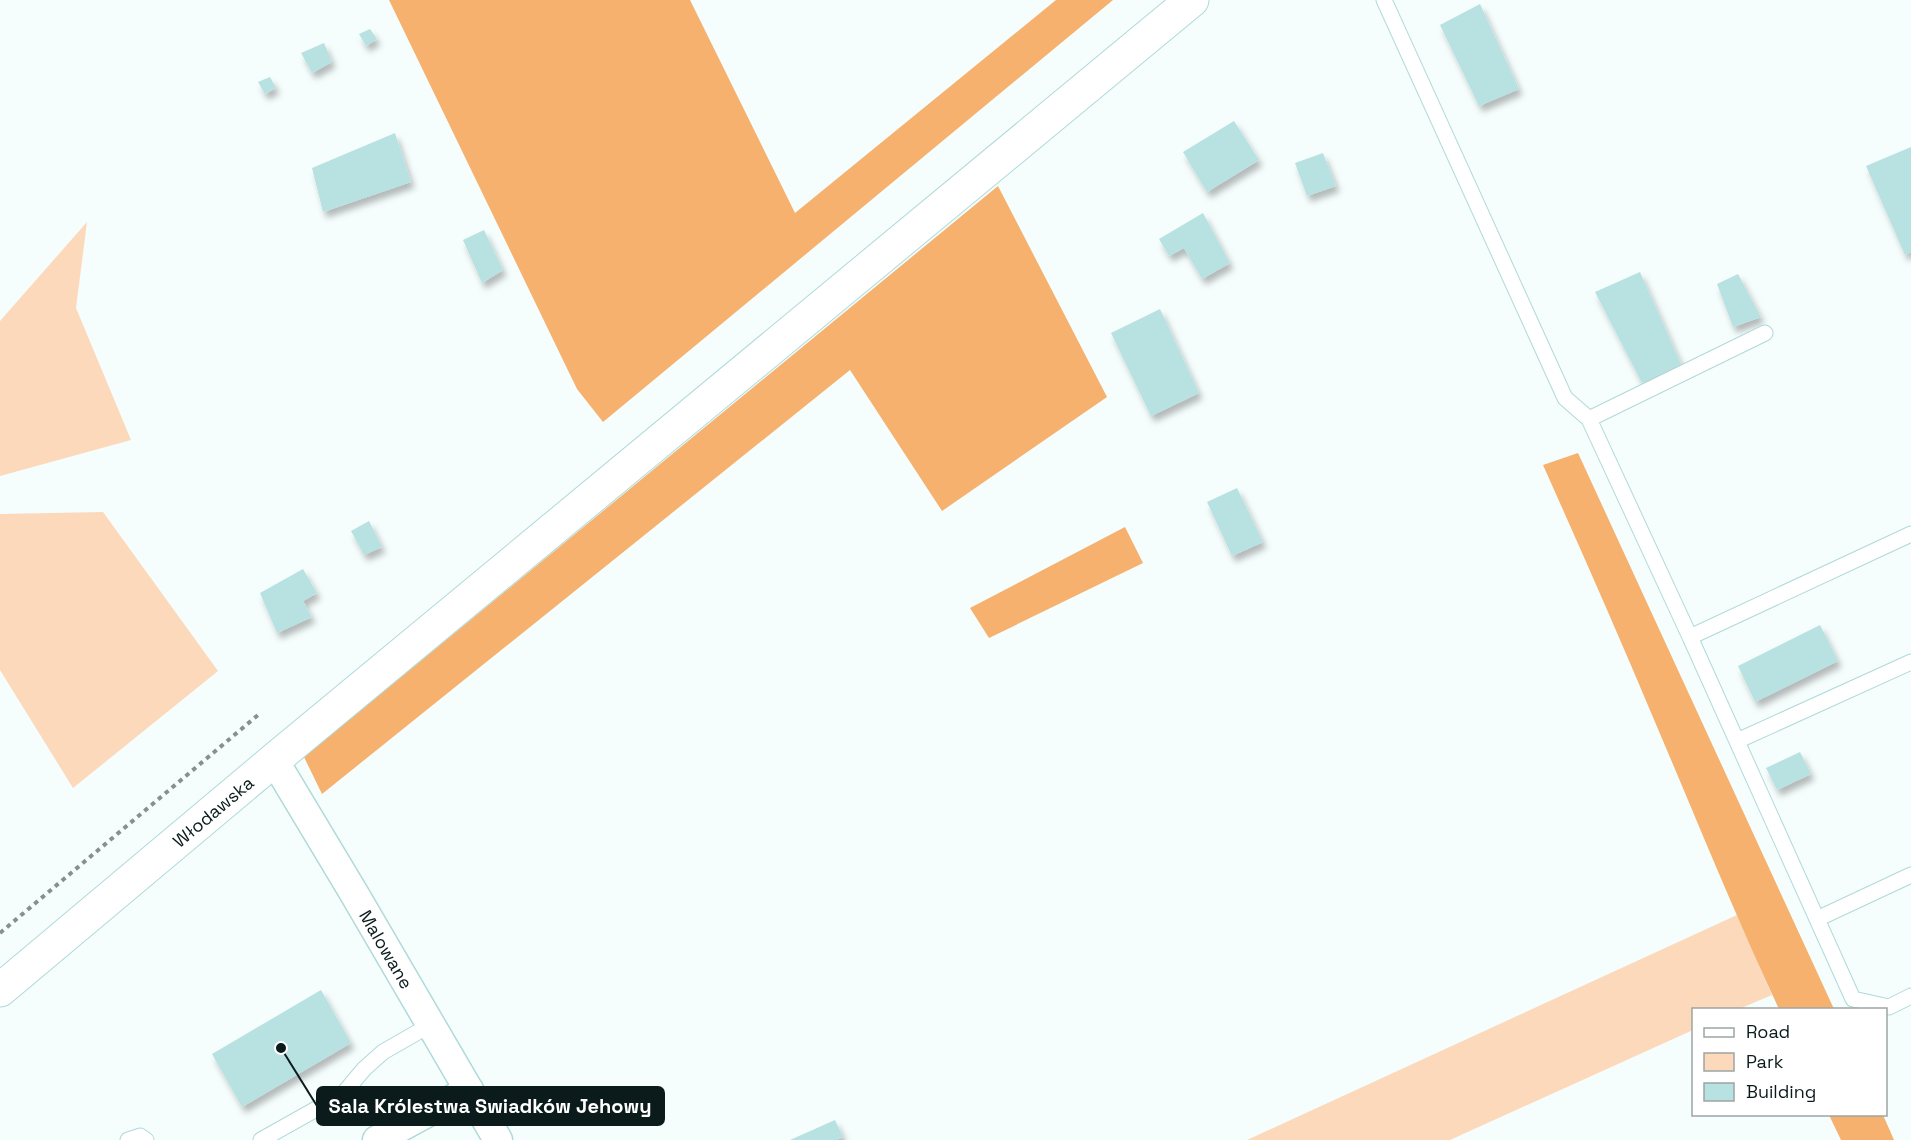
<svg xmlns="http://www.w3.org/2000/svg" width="1911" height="1140" font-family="'Space Grotesk',sans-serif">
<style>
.green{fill:#fcd9ba}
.forest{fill:#f5b16d}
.building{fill:#b7e2e1;filter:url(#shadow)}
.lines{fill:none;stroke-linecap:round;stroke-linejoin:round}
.lane-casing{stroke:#afdad9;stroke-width:17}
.street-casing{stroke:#afdad9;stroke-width:31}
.secondary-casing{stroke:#afdad9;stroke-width:35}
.path{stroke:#859191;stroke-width:4;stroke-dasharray:4.5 4.5;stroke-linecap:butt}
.lane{stroke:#fff;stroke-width:15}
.street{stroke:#fff;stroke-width:28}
.secondary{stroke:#fff;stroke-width:33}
.labels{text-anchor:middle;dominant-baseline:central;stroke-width:4.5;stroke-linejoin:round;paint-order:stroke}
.street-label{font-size:18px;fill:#0b1b1b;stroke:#fff}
.leader{fill:none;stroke:#0b1b1b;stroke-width:2}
.callout-dot{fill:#0b1b1b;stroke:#fff;stroke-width:2}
.callout{fill:#0b1b1b;stroke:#0b1b1b;stroke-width:2}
.callout-label{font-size:20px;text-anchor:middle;font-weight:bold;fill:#fff}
</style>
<defs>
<filter id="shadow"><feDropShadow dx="3.5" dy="6" stdDeviation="3" flood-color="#0004"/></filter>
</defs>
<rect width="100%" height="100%" fill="#f5fdfd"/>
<path class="green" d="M87,222L76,308L131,440L0,476V321Z
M103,512L218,671L73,788L0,670V514Z
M1737,915L1772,995L1739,1009L1694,1010L1693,1030L1450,1140H1247Z"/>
<path class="forest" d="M389,0H690L795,213L1056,0H1113L603,422L577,389Z
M998,186L1107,397L942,511L850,370L322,794L304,757Z
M1578,453L1834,1009H1779C1735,915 1696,818 1655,722C1619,636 1581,550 1543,465Z
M1125,527L1143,563L989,638L970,608Z
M1829,1115H1883L1894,1140H1841Z"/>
<path class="building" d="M1480,4L1519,89L1479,106L1440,25Z
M370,29L377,39L366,46L359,34Z
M324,43L332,62L312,73L301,53Z
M270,77L276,88L265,94L258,82Z
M1234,121L1259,160L1207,192L1183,152Z
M395,133L411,182L323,212L312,168Z
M1911,147V252L1905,255L1866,166Z
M1323,153L1336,186L1307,196L1295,163Z
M1203,213L1230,263L1202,279L1184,248L1169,256L1159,239Z
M484,230L503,270L482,283L463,240Z
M1640,272L1681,364L1642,383L1595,292Z
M1738,274L1761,317L1733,327L1717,284Z
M1160,309L1199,393L1151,416L1111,333Z
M1237,488L1263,542L1232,556L1207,502Z
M369,521L382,547L364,555L351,531Z
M303,569L317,593L303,601L312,617L277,633L260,593Z
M1820,625L1838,661L1755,702L1738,666Z
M1800,752L1811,774L1777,790L1766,768Z
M321,990L351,1043L242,1107L212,1054Z
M835,1120L843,1137L836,1140H790Z"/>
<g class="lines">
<g class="lane-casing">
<path id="lane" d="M1384,0L1565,398L1589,419L1690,637L1911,534
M1589,419L1765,333
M1690,637L1853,999L1889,1007L1911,996
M1737,741L1911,662
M1817,919L1911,875
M128,1140L140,1136L146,1140
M261,1140L343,1094L364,1069L383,1052L430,1025"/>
</g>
<g class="street-casing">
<g id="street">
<path id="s1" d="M274,760L355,895L498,1140"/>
<path d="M377,1140L469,1090"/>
</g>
</g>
<g class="secondary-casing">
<g id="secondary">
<path id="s2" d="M0,990L274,760L1192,0"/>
</g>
</g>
<path class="path" d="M0,933L258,715"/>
<use href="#lane" class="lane"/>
<use href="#street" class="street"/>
<use href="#secondary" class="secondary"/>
</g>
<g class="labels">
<g class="street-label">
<text stroke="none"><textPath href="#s2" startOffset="278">Włodawska</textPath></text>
<text stroke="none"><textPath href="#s1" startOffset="220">Malowane</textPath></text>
</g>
</g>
<path class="leader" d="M281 1048L317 1106"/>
<circle class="callout-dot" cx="281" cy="1048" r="6"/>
<rect class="callout" x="317" y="1087" width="347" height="38" rx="6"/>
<g class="callout-label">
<text x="490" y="1113">Sala Królestwa Swiadków Jehowy</text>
</g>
<rect x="1692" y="1008" width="195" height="108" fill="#ffffff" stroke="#9da4a4" stroke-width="1.5"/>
<rect x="1704" y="1028" width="30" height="9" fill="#ffffff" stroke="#9da4a4" stroke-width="1.5"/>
<text x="1746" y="1038" font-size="18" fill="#0b1b1b">Road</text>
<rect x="1704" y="1053" width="30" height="18" fill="#fcd9ba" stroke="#9da4a4" stroke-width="1.5"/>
<text x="1746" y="1068" font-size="18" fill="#0b1b1b">Park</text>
<rect x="1704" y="1083" width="30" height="18" fill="#b7e2e1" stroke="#9da4a4" stroke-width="1.5"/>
<text x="1746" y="1098" font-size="18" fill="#0b1b1b">Building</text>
</svg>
